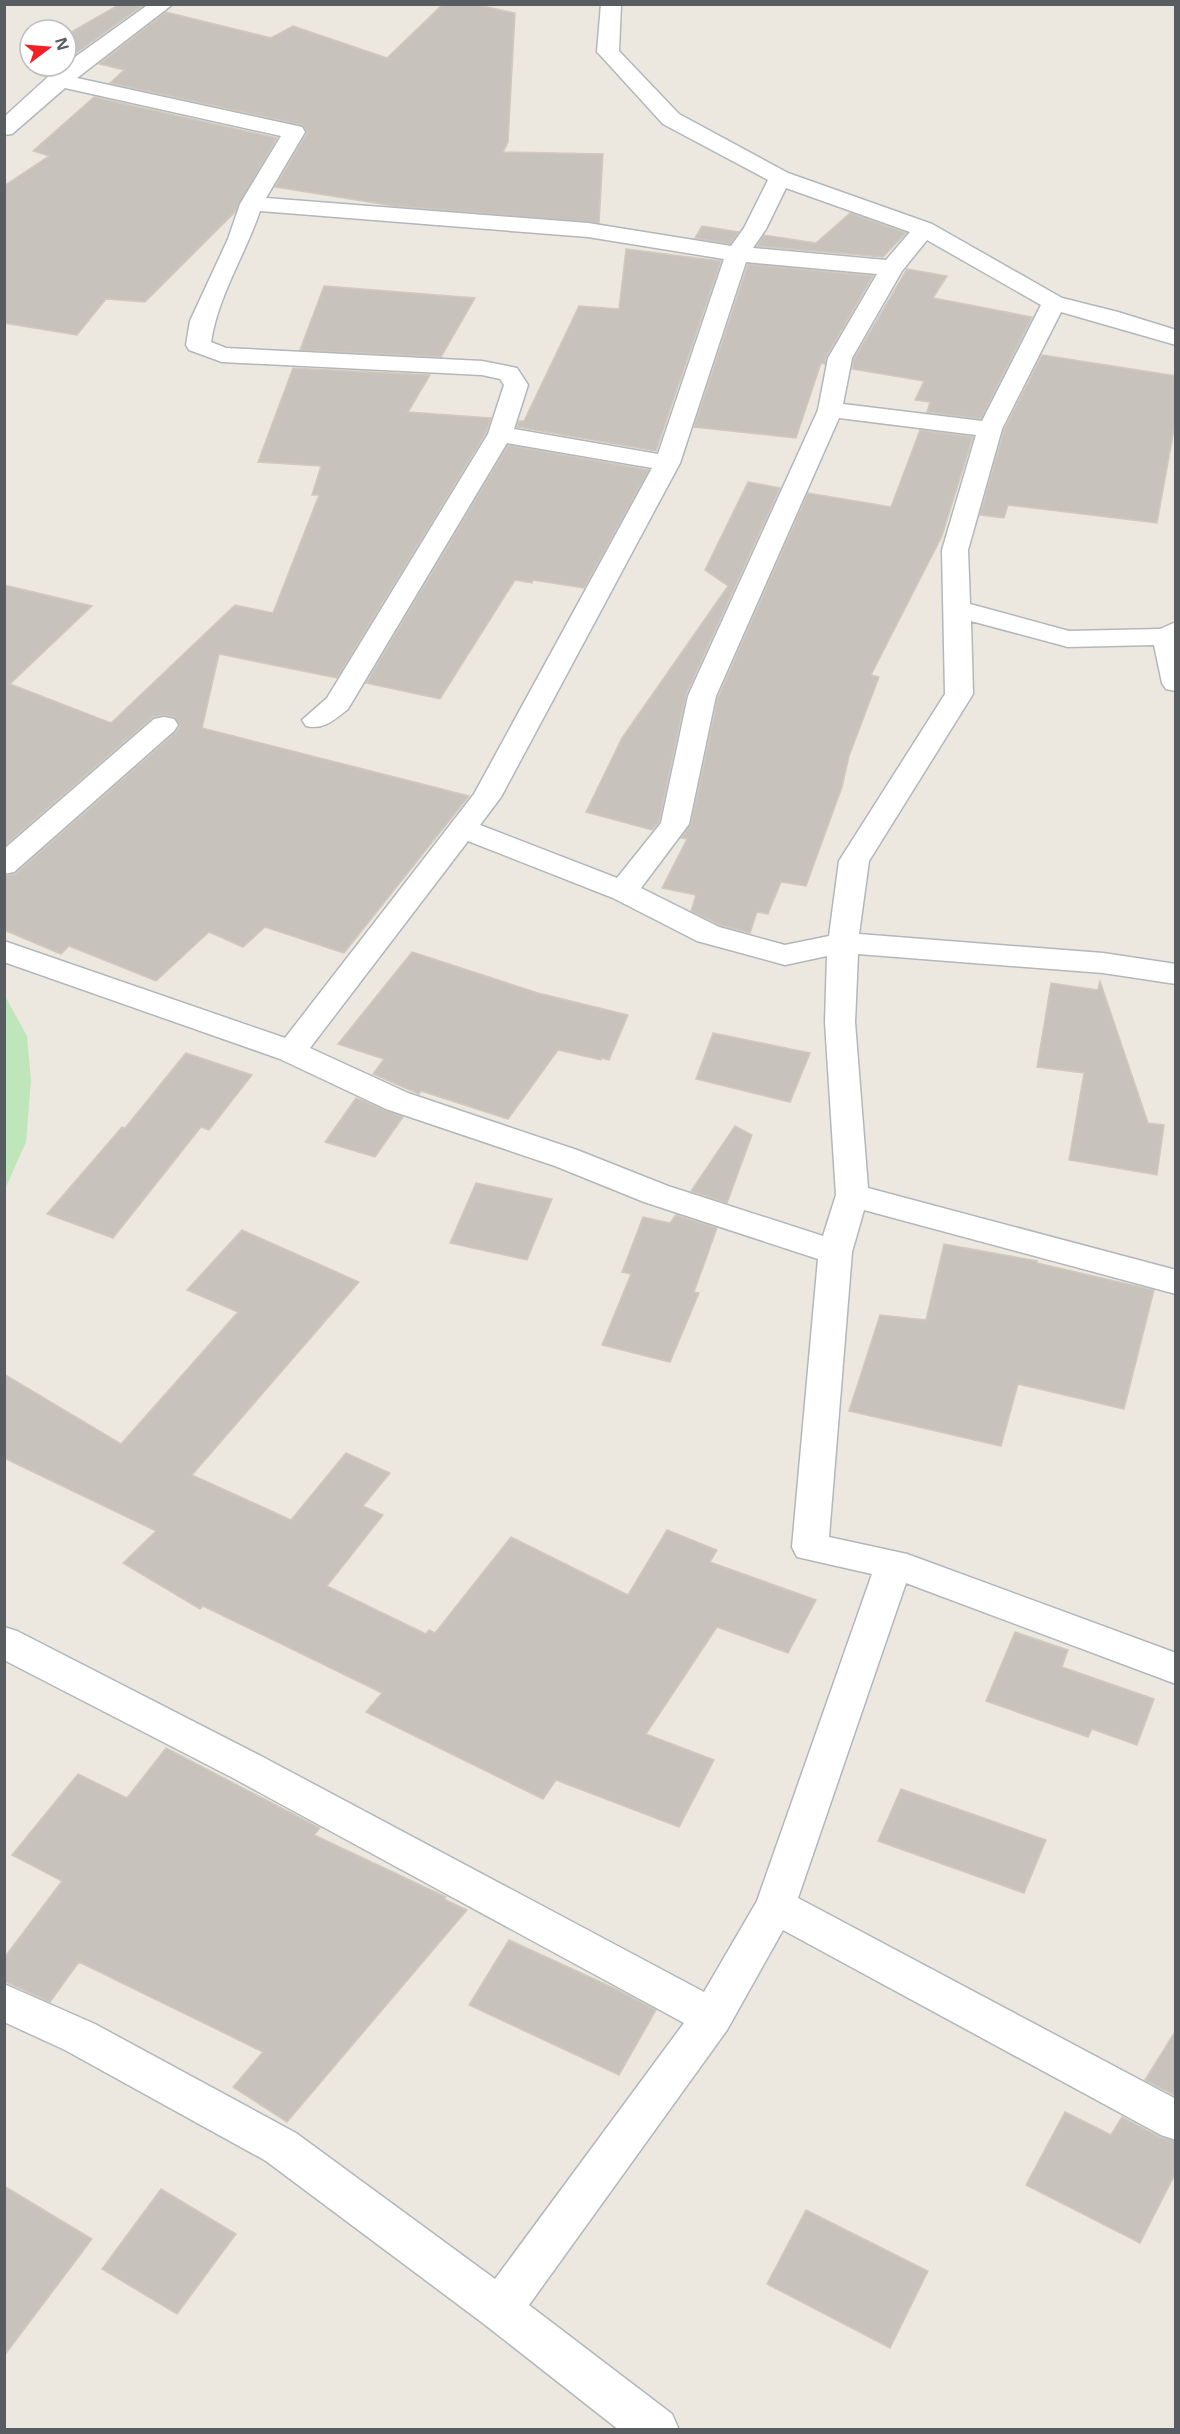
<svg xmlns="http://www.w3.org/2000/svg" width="1180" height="2434" font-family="'Noto Sans',sans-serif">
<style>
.green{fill:#bee6ba}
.building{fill:#c7c3bc;stroke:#d1c9bd;stroke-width:1.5}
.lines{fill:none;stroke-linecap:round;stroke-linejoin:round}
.minor-casing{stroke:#b2b7bb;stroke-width:3}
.minor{fill:#fff;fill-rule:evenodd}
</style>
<rect width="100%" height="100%" fill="#ede8df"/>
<path class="green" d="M5,996L27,1036L31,1080L26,1142L5,1189Z"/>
<path class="building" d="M120,4L142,6L72,56L66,55V35Z
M443,4H474L515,13L508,142L503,152L603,154L599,223L394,206L275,187L307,133L302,125L110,83L124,70L99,64L166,12L271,38L293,26L387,58Z
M94,97L277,138L235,212L145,302L106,299L77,335L4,323V186L49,156L33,151Z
M850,213L906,233L883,257L757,246L764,235L816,243Z
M702,226L739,232L730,244L695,238Z
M626,249L721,261L656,451L517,427L519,421H524L579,306L619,309Z
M748,264L873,276L826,357L825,364L821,363L796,438L694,427Z
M907,269L947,276L933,298L1032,317L981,419L927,412L930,402L915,400L924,381L852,369L854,359Z
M324,286L475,298L441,357L300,350Z
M1042,355L1176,376V418L1157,523L1008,505L1004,518L980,515L1004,430Z
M293,368L430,375L408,412L491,418L486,433L337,678L219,654L202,728L469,796L344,953L265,927L243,947L209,932L156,981L69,946L61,954L4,930V876L15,874L175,733L180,726L174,717L164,715L153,717L4,846V585L92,606L10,684L111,723L235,605L273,613L319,495H312L321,466L258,462Z
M920,430L973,437L942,536L871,675L879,677L849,756L842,787L806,886L781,882L768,914L757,912L750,933L720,925L691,911L696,895L662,888L687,839L681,838L691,824L718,697L808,493L891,507Z
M508,445L649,470L584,588L533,580L532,583L515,580L440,699L366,683Z
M748,482L780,488L686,695L659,822L652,830L586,812L622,738L728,586L705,570Z
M412,952L538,993L628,1015L609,1060L602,1058L601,1060L558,1050L508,1119L421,1091L419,1094L373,1074L384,1059L338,1044Z
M1100,981L1148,1123L1164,1125L1157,1175L1069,1160L1084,1073L1037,1067L1051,983L1098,990Z
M713,1033L810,1053L790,1102L696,1079Z
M186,1053L252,1075L209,1130L201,1127L113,1238L47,1214L122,1127L125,1128Z
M356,1098L403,1117L375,1157L325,1142Z
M735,1126L752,1135L727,1203L691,1191Z
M476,1183L552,1199L527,1260L450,1243Z
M676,1215L717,1228L694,1292L699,1293L670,1362L602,1345L631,1274L622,1272L643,1217L670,1223Z
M242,1230L359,1282L192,1475L291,1520L346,1453L390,1473L363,1506L383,1515L327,1586L426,1634L429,1630L435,1633L511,1537L628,1595L667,1530L717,1550L710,1562L816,1600L788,1653L717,1627L646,1734L714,1760L679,1827L556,1780L543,1799L366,1712L382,1693L203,1606L200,1609L123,1563L156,1531L4,1458V1374L121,1444L238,1312L187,1290Z
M944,1244L1037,1261V1263L1154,1290L1124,1409L1018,1384L1001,1446L849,1411L880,1315L926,1320Z
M1015,1632L1068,1650L1062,1667L1154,1699L1137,1745L1092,1729L1088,1737L986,1701Z
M166,1748L320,1828L314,1835L446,1897L444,1899L467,1910L287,2122L233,2087L263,2052L79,1962L50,2002L4,1981V1958L62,1881L12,1855L78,1774L127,1798Z
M901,1789L1046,1840L1024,1893L878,1841Z
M509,1940L616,1989L656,2010L619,2075L469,2005Z
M1176,2030V2096L1145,2080Z
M1065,2112L1111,2135L1122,2117L1160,2137L1176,2142V2172L1140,2243L1026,2185Z
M4,2186L92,2239L4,2356Z
M161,2189L236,2234L177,2314L102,2269Z
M806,2210L928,2271L890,2348L767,2284Z"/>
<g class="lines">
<g class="minor-casing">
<path id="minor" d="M149,4H173L77,78L302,127L305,132L266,198L588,223L731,246L744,228L768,180L663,124L601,56L597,52L601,4H621L619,51L679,114L788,173L932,224L1062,298L1118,312L1176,330V345L1061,312L1002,429L968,550L970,604L1069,631L1160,629L1176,622V691L1166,689L1162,683L1154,645L1068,647L971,621L973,694L869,861L859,934L1103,953L1176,964V984L1103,973L858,954L855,1022L868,1188L1176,1270V1294L864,1210L852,1252L829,1537L907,1554L1176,1653V1684L906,1583L798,1898L1176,2099V2140L1161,2135L783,1930L727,2030L529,2305L672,2414L679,2430H619L484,2324L266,2161L65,2050L4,2022V1984L95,2024L296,2133L495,2279L684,2023L233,1778L4,1660V1627L17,1631L261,1756L704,1992L757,1901L872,1574L797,1557L792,1547L818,1259L644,1202L555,1166L386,1109L280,1059L4,962V941L285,1038L474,794L652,468L507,443L348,709C334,720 324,730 306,726L302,720L327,698L488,434L504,385L500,379L482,375L222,362L189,350L186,345L190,321L228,239L240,204L281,136L65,88L12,134L4,135V117L50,75ZM786,188L910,232L886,260L753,248L766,229ZM260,211L588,237L724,259L658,454L514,429L528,385L517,368L482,361L226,348L211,342C218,296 245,255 260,211ZM927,240L1041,305L982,421L843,404L852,358L902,271ZM746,262L877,274L828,358L818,410L688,696L661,823L617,878L480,825L501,797L680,463ZM839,418L976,435L942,550L945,694L839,861L829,936L785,945L719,927L641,888L689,824L716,696ZM468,841L613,898L697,941L785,965L827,956L825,1022L836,1195L823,1236L668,1186L577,1150L408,1093L310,1048Z
M164,717L174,719L178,725L174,731L14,872L4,874V849L154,719Z"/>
</g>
<use href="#minor" class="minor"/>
</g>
<rect width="1180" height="2434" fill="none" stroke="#585d62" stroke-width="12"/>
<g transform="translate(48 48) rotate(74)"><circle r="28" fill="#ffffff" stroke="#bcbec0" stroke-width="1.5"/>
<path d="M0-4.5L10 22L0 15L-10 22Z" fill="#f22024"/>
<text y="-9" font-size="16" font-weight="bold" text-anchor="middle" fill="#585d62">N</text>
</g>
</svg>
